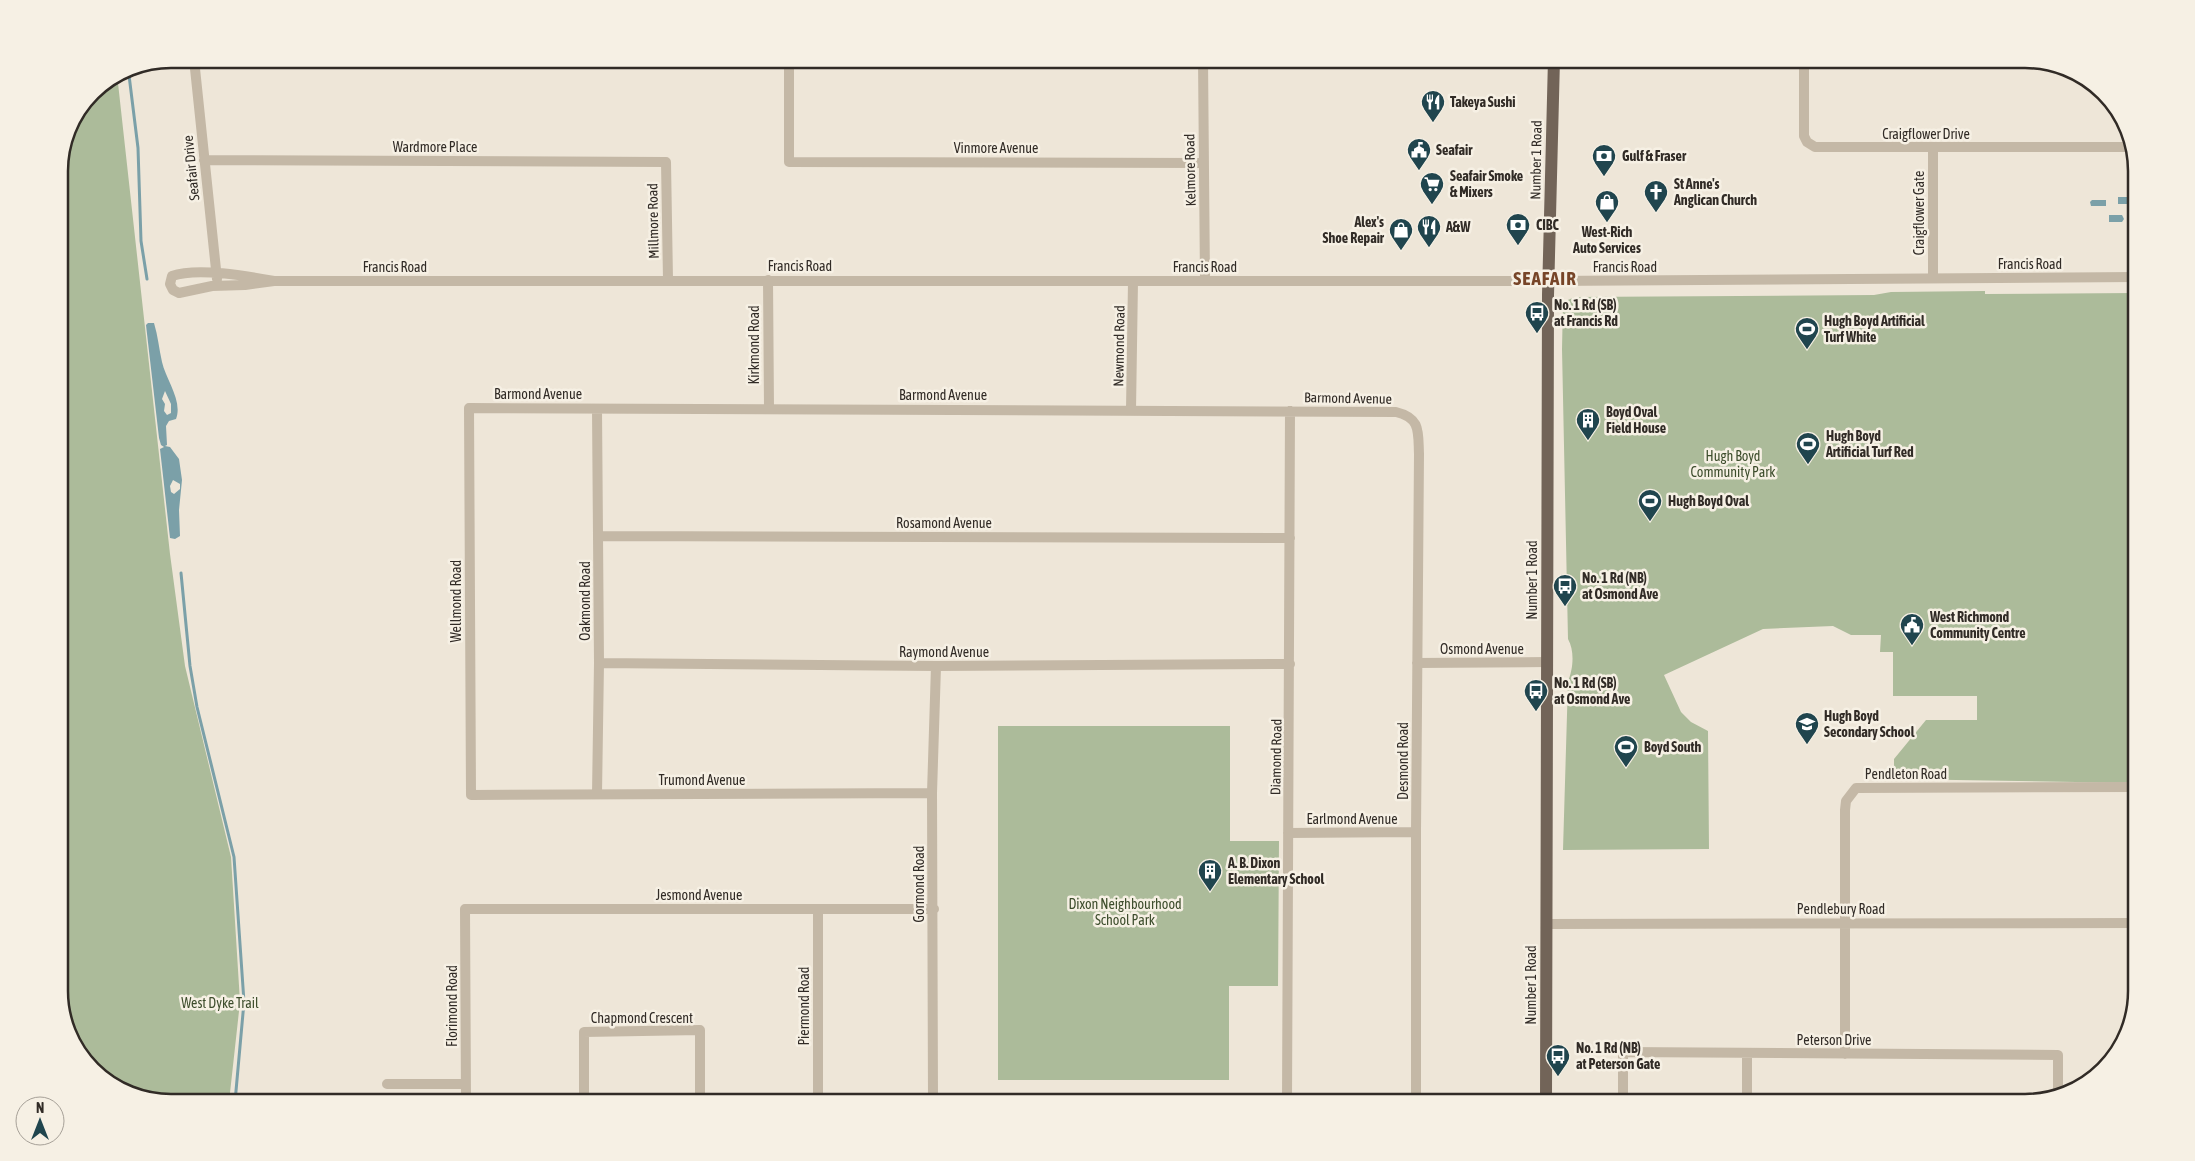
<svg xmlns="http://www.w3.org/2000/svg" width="2195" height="1161" font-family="'Asap Condensed',sans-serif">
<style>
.green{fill:#acbb9a}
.water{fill:#7ba0a8;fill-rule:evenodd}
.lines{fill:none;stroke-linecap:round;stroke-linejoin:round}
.stream{stroke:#7ba0a8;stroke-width:3}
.minor{stroke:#c4b8a6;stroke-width:10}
.major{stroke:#726458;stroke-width:12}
.labels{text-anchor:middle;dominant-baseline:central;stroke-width:5;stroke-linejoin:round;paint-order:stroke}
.poi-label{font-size:14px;font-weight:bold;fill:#312b26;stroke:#f6f0e4;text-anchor:start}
.street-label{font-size:14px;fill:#312b26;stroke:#f6f0e4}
.park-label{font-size:14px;fill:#3d4d2c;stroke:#f6f0e4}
.district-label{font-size:19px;font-weight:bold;letter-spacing:1px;fill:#774528;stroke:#f6f0e4}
.rim{fill:none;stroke:#312b26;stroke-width:2.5}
</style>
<rect width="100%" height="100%" fill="#eee6d8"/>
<path class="green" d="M117,74L170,554L185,666L231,857L240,1002L229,1102H170L121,1091L78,1053L59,998V163L70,121L92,91Z
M1985,291V294L2136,293V783L1894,779V759L1926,720H1977V696H1893V652H1880L1881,635H1851L1833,626L1763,629L1664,675L1681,712L1691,722L1708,731L1709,849L1563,850L1568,681C1573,670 1575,651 1568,639L1562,349L1563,302L1575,297L1874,295L1891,292Z
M998,726H1230V841H1279L1278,986H1229V1080H998Z"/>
<path class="water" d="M2118,197H2133V204H2118Z
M2092,200H2106V206H2091L2090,202Z
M2109,215H2122L2124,219L2122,222H2109Z
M148,323H154C158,336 159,349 162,362C166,380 183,401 176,419L169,421L166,426L167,445L165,446L170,447L179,459L182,480L179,510L180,536L175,539L170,538L160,449L164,447L161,445L159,438L146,325ZM165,391L171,404V413L167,415L164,411L165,404L162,399ZM173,480L180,484V489L174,494L171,492L170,486Z"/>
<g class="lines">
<path class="stream" d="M128,67L138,148L141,241L147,279
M181,573L190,666L197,707L234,857L244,1002L235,1102"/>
<path class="minor" d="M194,59L217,279
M789,59V162L1203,163
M1203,59L1205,281
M1804,59V136L1807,142L1815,147H2131
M1933,148V278
M204,160L666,162L668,280
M768,280L769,409
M274,281C247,276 197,267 172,276L170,284L173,290L179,293L212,286L245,285L274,281H1548L2136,277
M1131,410L1133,281
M598,536L1290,538
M599,663L936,666L1290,664
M1417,663L1547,662
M932,793L471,795L469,408L1396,412C1421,418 1418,432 1419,454L1416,832V1102
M597,794L599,663L597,409
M1288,833L1416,832
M818,909V1102
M1547,924L2136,923
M1747,1053V1102
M1845,1054V810L1846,801L1856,788L2136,787
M387,1084H466
M466,1102L465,909H934
M584,1102V1032L700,1030V1102
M933,1102L932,793L936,666
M1287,1102L1290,411
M1623,1102V1052L2058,1055V1092"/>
<path class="major" d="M1546,1102L1548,295L1554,59"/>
</g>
<defs>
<g id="restaurant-pin" transform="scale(1.25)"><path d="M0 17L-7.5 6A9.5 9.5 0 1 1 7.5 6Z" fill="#20454e" stroke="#f6f0e4"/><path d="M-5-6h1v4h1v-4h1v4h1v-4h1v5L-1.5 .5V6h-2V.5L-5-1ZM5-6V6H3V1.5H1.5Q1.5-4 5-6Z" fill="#fff"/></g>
<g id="civic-pin" transform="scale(1.25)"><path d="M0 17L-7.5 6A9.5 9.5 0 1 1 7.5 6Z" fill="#20454e" stroke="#f6f0e4"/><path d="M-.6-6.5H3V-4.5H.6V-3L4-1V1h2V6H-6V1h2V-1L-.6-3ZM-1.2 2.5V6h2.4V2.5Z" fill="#fff"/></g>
<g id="bank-pin" transform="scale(1.25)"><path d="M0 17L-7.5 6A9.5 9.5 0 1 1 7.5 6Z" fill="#20454e" stroke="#f6f0e4"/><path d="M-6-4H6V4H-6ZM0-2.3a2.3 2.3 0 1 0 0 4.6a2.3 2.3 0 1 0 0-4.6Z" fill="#fff"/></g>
<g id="supermarket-pin" transform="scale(1.25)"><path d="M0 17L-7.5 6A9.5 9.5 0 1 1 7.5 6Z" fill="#20454e" stroke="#f6f0e4"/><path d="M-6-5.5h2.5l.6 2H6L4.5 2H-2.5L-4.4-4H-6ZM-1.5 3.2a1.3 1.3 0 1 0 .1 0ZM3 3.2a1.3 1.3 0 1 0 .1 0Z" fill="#fff"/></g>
<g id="church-pin" transform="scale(1.25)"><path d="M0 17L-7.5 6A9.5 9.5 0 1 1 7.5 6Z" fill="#20454e" stroke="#f6f0e4"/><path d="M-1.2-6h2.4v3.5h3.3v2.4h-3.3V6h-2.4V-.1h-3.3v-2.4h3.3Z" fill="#fff"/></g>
<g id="shop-pin" transform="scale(1.25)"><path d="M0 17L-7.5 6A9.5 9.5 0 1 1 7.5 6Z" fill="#20454e" stroke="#f6f0e4"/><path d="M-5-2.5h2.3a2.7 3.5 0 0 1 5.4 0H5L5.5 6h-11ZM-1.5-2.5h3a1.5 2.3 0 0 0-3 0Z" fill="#fff"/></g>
<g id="bus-pin" transform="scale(1.25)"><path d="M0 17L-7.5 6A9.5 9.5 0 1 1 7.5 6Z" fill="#20454e" stroke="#f6f0e4"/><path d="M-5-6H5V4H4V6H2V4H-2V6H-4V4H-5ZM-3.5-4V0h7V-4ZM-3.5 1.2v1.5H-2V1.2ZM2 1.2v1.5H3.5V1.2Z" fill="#fff"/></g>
<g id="stadium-pin" transform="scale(1.25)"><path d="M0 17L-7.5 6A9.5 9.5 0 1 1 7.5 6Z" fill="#20454e" stroke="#f6f0e4"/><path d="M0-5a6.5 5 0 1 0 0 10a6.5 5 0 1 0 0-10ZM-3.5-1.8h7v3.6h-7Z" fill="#fff"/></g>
<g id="building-pin" transform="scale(1.25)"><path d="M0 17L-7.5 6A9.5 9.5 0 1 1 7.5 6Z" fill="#20454e" stroke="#f6f0e4"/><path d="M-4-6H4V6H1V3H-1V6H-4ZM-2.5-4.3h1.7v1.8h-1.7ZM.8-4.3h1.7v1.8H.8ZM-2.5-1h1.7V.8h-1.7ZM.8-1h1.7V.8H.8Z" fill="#fff"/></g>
<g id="school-pin" transform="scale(1.25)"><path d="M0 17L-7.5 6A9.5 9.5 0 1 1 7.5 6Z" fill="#20454e" stroke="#f6f0e4"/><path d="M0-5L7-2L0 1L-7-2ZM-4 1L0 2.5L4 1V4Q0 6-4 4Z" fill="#fff"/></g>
</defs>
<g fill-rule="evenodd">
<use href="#restaurant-pin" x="1433" y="102"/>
<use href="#civic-pin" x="1419" y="150"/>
<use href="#bank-pin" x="1604" y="156"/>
<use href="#supermarket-pin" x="1432" y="184"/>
<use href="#church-pin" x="1656" y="192"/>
<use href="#shop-pin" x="1607" y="202"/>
<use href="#bank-pin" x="1518" y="225"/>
<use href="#restaurant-pin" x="1429" y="227"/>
<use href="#shop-pin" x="1401" y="230"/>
<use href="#bus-pin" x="1537" y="313"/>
<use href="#stadium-pin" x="1807" y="329"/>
<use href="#building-pin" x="1588" y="420"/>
<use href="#stadium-pin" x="1808" y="444"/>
<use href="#stadium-pin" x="1650" y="501"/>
<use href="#bus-pin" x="1565" y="586"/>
<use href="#civic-pin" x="1912" y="625"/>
<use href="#bus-pin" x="1536" y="691"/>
<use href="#school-pin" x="1807" y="724"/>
<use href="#stadium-pin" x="1626" y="747"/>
<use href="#building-pin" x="1210" y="871"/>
<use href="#bus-pin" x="1558" y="1056"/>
</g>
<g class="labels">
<g class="poi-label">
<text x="1450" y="102">Takeya Sushi</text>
<text x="1436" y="150">Seafair</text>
<text x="1622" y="156">Gulf &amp; Fraser</text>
<text x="1450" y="176">Seafair Smoke<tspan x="1450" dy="16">&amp; Mixers</tspan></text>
<text x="1674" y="184">St Anne's<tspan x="1674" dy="16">Anglican Church</tspan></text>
<text x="1384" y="222" text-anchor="end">Alex's<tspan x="1384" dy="16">Shoe Repair</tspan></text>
<text x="1536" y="225">CIBC</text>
<text x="1446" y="227">A&amp;W</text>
<text x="1607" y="232" text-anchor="middle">West-Rich<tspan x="1607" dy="16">Auto Services</tspan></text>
<text x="1554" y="305">No. 1 Rd (SB)<tspan x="1554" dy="16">at Francis Rd</tspan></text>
<text x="1824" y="321">Hugh Boyd Artificial<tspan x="1824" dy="16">Turf White</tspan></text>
<text x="1606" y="412">Boyd Oval<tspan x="1606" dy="16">Field House</tspan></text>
<text x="1826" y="436">Hugh Boyd<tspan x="1826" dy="16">Artificial Turf Red</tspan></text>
<text x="1668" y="501">Hugh Boyd Oval</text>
<text x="1582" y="578">No. 1 Rd (NB)<tspan x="1582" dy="16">at Osmond Ave</tspan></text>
<text x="1930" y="617">West Richmond<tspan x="1930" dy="16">Community Centre</tspan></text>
<text x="1554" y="683">No. 1 Rd (SB)<tspan x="1554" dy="16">at Osmond Ave</tspan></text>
<text x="1824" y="716">Hugh Boyd<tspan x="1824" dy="16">Secondary School</tspan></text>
<text x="1644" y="747">Boyd South</text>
<text x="1228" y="863">A. B. Dixon<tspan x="1228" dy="16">Elementary School</tspan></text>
<text x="1576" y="1048">No. 1 Rd (NB)<tspan x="1576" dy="16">at Peterson Gate</tspan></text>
</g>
<g class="street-label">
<text x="1926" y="134">Craigflower Drive</text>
<text x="435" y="147">Wardmore Place</text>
<text x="996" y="148">Vinmore Avenue</text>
<text transform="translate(1536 160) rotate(-89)">Number 1 Road</text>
<text transform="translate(191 168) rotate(-96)">Seafair Drive</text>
<text transform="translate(1190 170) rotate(-91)">Kelmore Road</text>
<text transform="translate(1919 213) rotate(-90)">Craigflower Gate</text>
<text transform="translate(653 221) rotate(-91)">Millmore Road</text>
<text x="2030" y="264">Francis Road</text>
<text x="800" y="266">Francis Road</text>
<text x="395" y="267">Francis Road</text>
<text x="1205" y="267">Francis Road</text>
<text x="1625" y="267">Francis Road</text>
<text transform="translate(754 345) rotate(-90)">Kirkmond Road</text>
<text transform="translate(1119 346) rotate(-89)">Newmond Road</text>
<text x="538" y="394">Barmond Avenue</text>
<text x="943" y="395">Barmond Avenue</text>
<text transform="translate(1348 398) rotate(1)">Barmond Avenue</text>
<text x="944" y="523">Rosamond Avenue</text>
<text transform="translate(1532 580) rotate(-90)">Number 1 Road</text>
<text transform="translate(456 601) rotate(-90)">Wellmond Road</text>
<text transform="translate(585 601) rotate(-90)">Oakmond Road</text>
<text x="1482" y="649">Osmond Avenue</text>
<text x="944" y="652">Raymond Avenue</text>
<text transform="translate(1276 757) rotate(-89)">Diamond Road</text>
<text transform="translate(1403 761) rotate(-90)">Desmond Road</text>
<text x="1906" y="774">Pendleton Road</text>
<text x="702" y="780">Trumond Avenue</text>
<text x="1352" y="819">Earlmond Avenue</text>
<text transform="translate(919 884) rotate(-90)">Gormond Road</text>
<text x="699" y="895">Jesmond Avenue</text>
<text x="1841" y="909">Pendlebury Road</text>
<text transform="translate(1531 985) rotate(-90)">Number 1 Road</text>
<text transform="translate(452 1006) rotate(-90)">Florimond Road</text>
<text transform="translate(804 1006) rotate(-90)">Piermond Road</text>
<text x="642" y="1018">Chapmond Crescent</text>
<text x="1834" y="1040">Peterson Drive</text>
</g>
<g class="park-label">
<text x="1733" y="456">Hugh Boyd<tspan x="1733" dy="16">Community Park</tspan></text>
<text x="1125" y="904">Dixon Neighbourhood<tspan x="1125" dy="16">School Park</tspan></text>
<text x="220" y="1003">West Dyke Trail</text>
</g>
<g class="district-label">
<text x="1545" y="278">SEAFAIR</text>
</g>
</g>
<path d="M0 0H2195V1161H0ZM171 68H2025A103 103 0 0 1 2128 171V991A103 103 0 0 1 2025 1094H171A103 103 0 0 1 68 991V171A103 103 0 0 1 171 68Z" fill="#f6f0e4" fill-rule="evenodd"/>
<path class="rim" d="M171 68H2025A103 103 0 0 1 2128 171V991A103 103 0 0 1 2025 1094H171A103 103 0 0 1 68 991V171A103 103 0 0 1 171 68Z"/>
<g transform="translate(40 1121)"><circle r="24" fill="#f6f0e4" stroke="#a7a198"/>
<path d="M0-4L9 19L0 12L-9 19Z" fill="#20454e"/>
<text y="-8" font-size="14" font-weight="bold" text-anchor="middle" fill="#312b26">N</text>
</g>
</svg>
